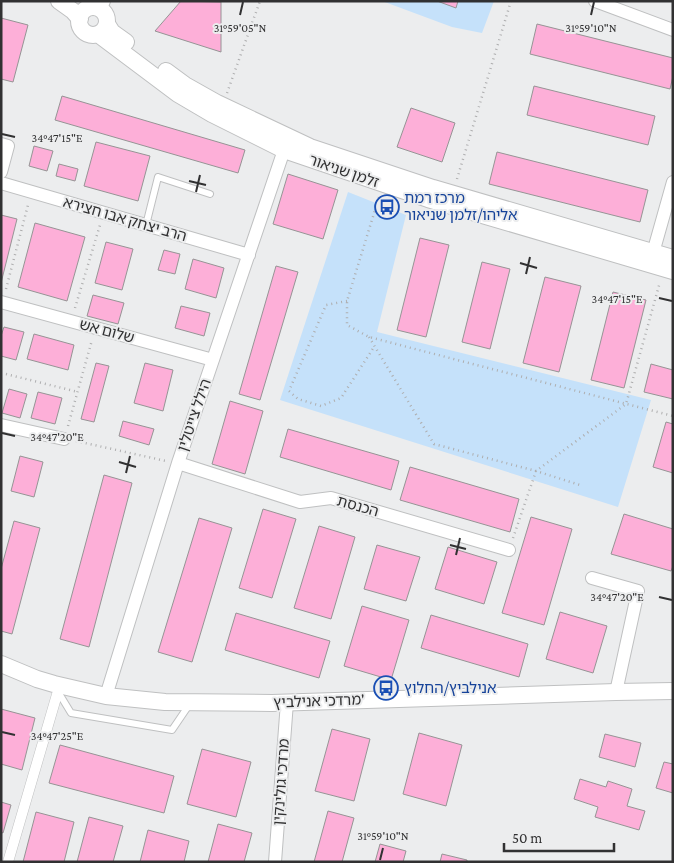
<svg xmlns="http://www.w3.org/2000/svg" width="674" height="863" font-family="'Crimson Pro','Noto Sans Hebrew',serif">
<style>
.green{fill:#c5e1fa}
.building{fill:#fdafd8;stroke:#969495}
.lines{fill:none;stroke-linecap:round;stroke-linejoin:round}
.service-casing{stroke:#bfc0c1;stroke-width:8}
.pedestrian-casing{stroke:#bfc0c1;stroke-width:11}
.minor-casing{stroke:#bfc0c1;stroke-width:14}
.tertiary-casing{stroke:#bfc0c1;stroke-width:18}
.path{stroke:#aeaeaf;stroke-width:2.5;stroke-dasharray:1 4;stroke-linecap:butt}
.service{stroke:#fff;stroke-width:6}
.pedestrian{stroke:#fff;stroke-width:10}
.minor{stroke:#fff;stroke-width:12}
.tertiary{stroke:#fff;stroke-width:16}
.ticks{fill:none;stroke:#313132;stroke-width:2}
.labels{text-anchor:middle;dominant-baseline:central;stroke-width:4;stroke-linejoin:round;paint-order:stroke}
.street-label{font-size:15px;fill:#313132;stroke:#ecedee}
.transit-label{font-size:15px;fill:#164399;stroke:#ecedee;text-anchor:start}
.ticks-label{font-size:12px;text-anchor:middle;fill:#313132;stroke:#ecedee;stroke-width:4;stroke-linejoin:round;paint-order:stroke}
</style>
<rect width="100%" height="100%" fill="#ecedee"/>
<path class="green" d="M382,1H494L482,33L452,27Z
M348,192L406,215L377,332L651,400L618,507L280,400Z"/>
<path class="building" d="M181,1L221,2V52L155,31Z
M437,1H458L456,8Z
M1,18L28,25L13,82L1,79Z
M537,24L673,58V76L670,89L530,54Z
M534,86L655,116L648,145L527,115Z
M62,96L245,150L238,173L55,120Z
M411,108L455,123L442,162L397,147Z
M96,142L150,156L138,201L84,186Z
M34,146L53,151L47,171L29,166Z
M497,152L648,190L640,222L489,184Z
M59,164L78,169L75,181L56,176Z
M288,174L338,190L323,239L273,224Z
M1,215L17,219L1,283Z
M35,223L85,237L67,301L18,287Z
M420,238L449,245L426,337L397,330Z
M106,242L133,249L122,290L95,283Z
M164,250L180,254L175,274L158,270Z
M193,259L224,268L216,298L185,289Z
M482,262L510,269L490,349L462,342Z
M276,266L298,272L260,400L239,394Z
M545,277L581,286L559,372L523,363Z
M613,292L646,300L624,388L591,380Z
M93,295L124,303L118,324L87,316Z
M181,306L210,313L204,336L175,328Z
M4,327L24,332L16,360L1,356V336Z
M34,334L74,345L68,370L27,359Z
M96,363L109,366L94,422L81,419Z
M145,363L173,370L163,411L134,403Z
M651,364L673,370V399L644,392Z
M9,389L27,394L20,418L2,413Z
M38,392L62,398L55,424L31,418Z
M230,401L263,411L245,474L212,464Z
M123,421L154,429L149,445L119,436Z
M666,422L673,424V473L653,467Z
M288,429L399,461L391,490L280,457Z
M20,456L43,462L34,497L11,491Z
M410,467L519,499L510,532L400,500Z
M104,475L132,483L89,647L60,639Z
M263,509L296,519L272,598L239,588Z
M624,514L673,529V566L671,571L611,554Z
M531,517L572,529L544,625L502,613Z
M199,518L232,528L192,662L158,652Z
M14,521L40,528L12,634L1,631V569Z
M319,526L355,537L331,619L294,608Z
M377,545L420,557L406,601L364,589Z
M448,547L497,562L484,604L435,589Z
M362,606L409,620L391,680L344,666Z
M560,612L607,626L593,673L546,659Z
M236,613L330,641L319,678L225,650Z
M431,615L528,644L519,677L421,648Z
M1,709L35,718L22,770L1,764Z
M332,729L370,739L354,801L315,791Z
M419,733L462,745L446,806L403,794Z
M605,734L641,743L635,767L599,757Z
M60,745L174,776L164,813L49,783Z
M202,749L251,762L236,817L187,804Z
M664,762L673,764V793L656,788Z
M580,779L606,787L608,781L632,789L627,806L645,811L639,830L595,817L598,807L574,799Z
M1,802L11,805L3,833L1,832Z
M328,811L354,818L342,862H314Z
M36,812L74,822L64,862H23Z
M89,817L123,826L113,862H77Z
M218,824L252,833L244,862H208Z
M148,830L189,841L184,862H140Z
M380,844L406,851L403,862H375Z
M442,854L467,860V862H440Z"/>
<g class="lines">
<g class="service-casing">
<path id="service" d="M146,225L158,177L210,194
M57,690L71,713L172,730L189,705"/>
</g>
<g class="pedestrian-casing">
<path id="pedestrian" d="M8,862L58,691"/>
</g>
<g class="minor-casing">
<path id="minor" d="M595,1L673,30
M100,9L104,1
M1,144L8,146L1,172
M1,183L249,255
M651,260L673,182
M1,302L213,360
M1,425L64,439
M178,463L300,502L331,498L509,550
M592,578L638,591L616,692
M106,696L178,463L284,150L287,143
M275,862L287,702"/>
</g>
<g class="tertiary-casing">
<path id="tertiary" d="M59,1L73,11L80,19
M79 21a14 14 0 1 1 28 0a14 14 0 1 1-28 0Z
M107,24L112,32L126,42
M98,34L178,94L212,114L284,150L428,199L673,271
M166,71L185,85L217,103L310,147L433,188L673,258
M1,664L37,679L54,684L106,696L165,702L272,703L616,692L673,691"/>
</g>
<path class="path" d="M227,93L260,1
M457,179L511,1
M379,197L347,301V325L369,337L673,416
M6,289L28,205
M347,301L326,305L289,391L298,399L321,406L341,398L374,347
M75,308L100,225
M369,337L434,444L536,471L580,485
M6,374L78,392
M68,426L92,340
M76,441L166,461
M513,538L536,471L626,404L660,282"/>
<use href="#service" class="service"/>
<use href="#pedestrian" class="pedestrian"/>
<use href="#minor" class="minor"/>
<use href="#tertiary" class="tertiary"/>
</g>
<path class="ticks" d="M240,15L243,2M591,15L594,2M2,134L15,137M189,181L206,185M196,192L200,175M520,263L537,268M526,274L530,257M659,298L672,301M2,433L15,436M119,462L136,467M126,473L130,456M450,545L466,549M456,555L460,538M659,597L672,600M2,732L15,735M380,860L383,848"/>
<defs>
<g id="bus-ring" transform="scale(1.25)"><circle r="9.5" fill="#ecedee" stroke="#1a4fb4" stroke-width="1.5"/><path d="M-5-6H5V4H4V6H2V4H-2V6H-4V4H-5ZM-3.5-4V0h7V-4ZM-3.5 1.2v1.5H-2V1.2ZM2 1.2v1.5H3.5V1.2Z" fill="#1a4fb4"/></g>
</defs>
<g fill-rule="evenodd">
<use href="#bus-ring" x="387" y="207"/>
<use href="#bus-ring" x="386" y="688"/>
</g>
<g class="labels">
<g class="street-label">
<text transform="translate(344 171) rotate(19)">זלמן שניאור</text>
<text transform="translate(125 219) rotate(16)">הרב יצחק אבו חצירא</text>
<text transform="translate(107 331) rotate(15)">שלום אש</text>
<text transform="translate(194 415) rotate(-71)">הילל צייטלין</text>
<text transform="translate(358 506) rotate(16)">הכנסת</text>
<text transform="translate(319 701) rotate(-2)">מרדכי אנילביץ'</text>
<text transform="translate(281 782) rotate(-86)">מרדכי גולינקין</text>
</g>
<g class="transit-label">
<text x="404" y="198">מרכז רמת<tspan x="404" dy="17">אליהו/זלמן שניאור</tspan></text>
<text x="404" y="688">אנילביץ/החלוץ</text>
</g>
</g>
<g class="ticks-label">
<text x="240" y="32">31°59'05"N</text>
<text x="591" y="32">31°59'10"N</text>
<text x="57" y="142">34°47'15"E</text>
<text x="617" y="303">34°47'15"E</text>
<text x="57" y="441">34°47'20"E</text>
<text x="617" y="601">34°47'20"E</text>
<text x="57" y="740">34°47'25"E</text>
<text x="383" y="840">31°59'10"N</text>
</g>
<rect width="674" height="863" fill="none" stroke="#313132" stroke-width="5"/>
<path d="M504 843v8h110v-8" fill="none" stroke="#313132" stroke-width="2.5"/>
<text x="512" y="843" font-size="15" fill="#313132" stroke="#ecedee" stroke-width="4" paint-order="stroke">50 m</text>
</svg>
